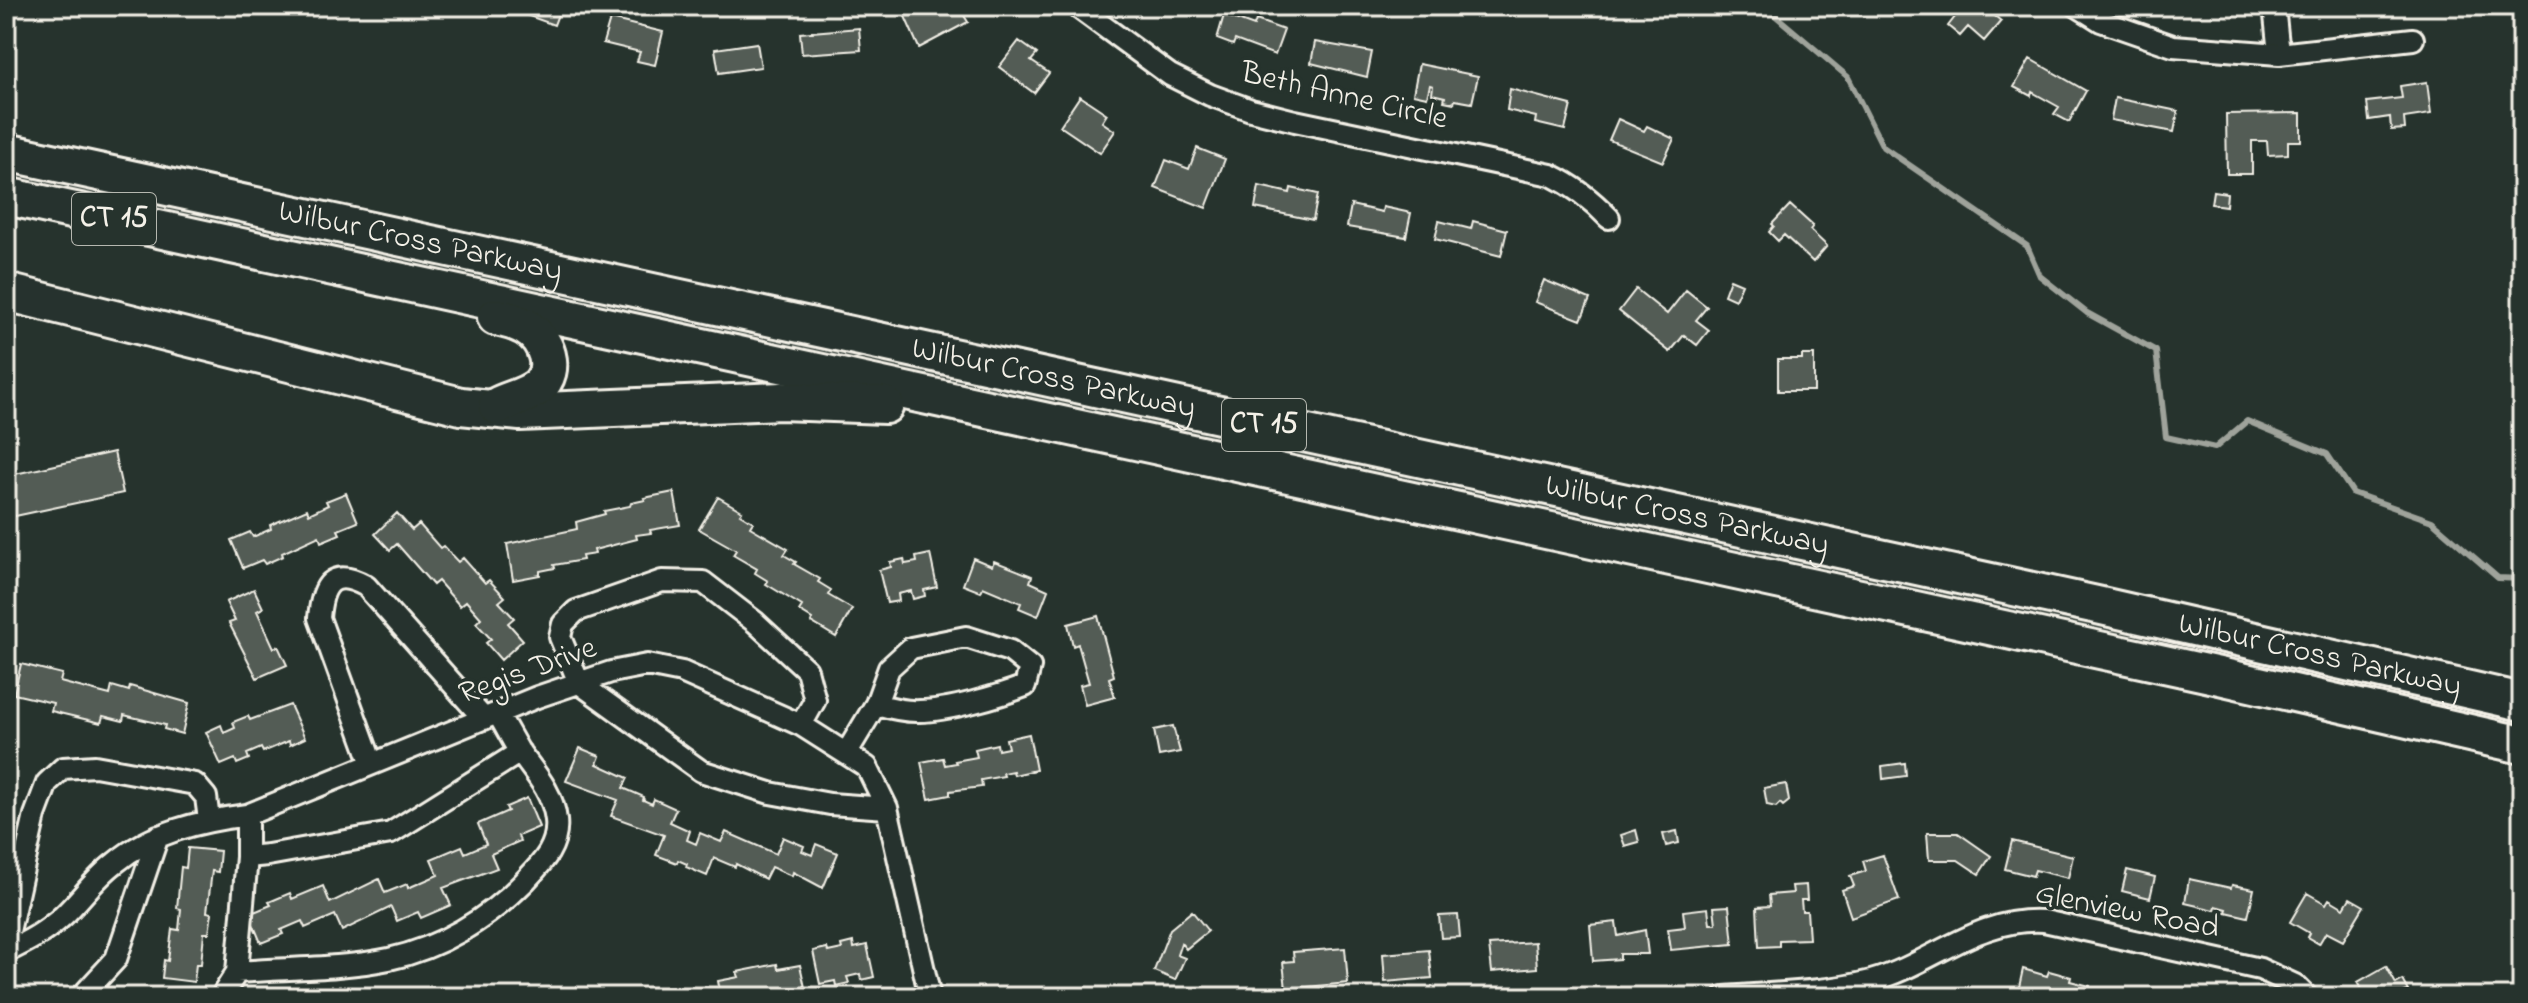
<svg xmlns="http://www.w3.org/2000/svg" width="2528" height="1003" font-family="'Indie Flower',sans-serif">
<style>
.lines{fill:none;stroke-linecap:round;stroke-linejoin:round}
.stream{stroke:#9fa39b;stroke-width:6}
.building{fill:#525c55;stroke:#f4f1e8;stroke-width:2}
.street-casing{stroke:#f4f1e8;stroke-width:26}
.highway-casing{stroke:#f4f1e8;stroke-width:42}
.street{stroke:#26332d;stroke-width:20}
.highway{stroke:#26332d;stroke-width:36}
.labels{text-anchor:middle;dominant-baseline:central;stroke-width:7;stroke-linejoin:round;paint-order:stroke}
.shield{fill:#26332d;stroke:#b6b8b0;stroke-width:2}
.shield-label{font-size:30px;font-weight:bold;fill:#f4f1e8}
.street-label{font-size:32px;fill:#f4f1e8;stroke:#26332d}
</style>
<rect width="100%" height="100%" fill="#26332d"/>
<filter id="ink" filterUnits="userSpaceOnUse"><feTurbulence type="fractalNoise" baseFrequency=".0125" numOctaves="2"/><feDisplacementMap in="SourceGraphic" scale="16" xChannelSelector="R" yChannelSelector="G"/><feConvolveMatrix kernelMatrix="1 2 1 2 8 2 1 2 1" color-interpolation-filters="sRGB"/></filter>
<g filter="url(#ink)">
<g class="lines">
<path class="stream" d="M1764,6L1848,77L1883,147L2027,246L2040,276L2087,313L2156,351L2166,437L2215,448L2247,421L2327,454L2353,493L2432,521L2498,578L2522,579"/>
</g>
<path class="building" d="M517,6H561L554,25L515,11Z
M913,6H969L970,7L962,12L968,22L919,48L903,12Z
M1942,6H1983L2001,21L1984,41L1968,27L1960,36L1948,26L1955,17Z
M1224,15L1254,26L1256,20L1284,30L1275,55L1235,40L1233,45L1217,39Z
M610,19L663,32L655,65L637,61L640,52L603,43Z
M859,28L861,50L802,54L800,33Z
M1019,41L1037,54L1031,61L1049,73L1034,93L999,67Z
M1315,42L1372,52L1367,77L1311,63Z
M757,43L761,67L719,73L715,49Z
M2030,59L2086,91L2069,122L2054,114L2059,107L2032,92L2031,96L2014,87Z
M1419,64L1478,76L1472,103L1455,100L1454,103L1444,101L1445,97L1432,94L1433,86L1430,85L1427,97L1413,94Z
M2427,82L2431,114L2404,118L2405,129L2391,130L2390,117L2369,120L2367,102L2402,98L2400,86Z
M1510,89L1571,105L1565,130L1535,123L1536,117L1507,110Z
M1080,96L1107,114L1102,122L1115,131L1100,153L1060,126Z
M2115,98L2178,111L2174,132L2111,120Z
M2301,113V141H2288V154L2268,155L2267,141H2252V174H2227L2226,114Z
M1618,119L1644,131L1647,126L1674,139L1663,162L1609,140Z
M1197,148L1225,159L1206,208L1155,188L1166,160L1189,169Z
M1259,186L1290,193L1291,188L1318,194L1313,220L1255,208Z
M2213,191L2227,193L2226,206L2211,204Z
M1351,205L1382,212L1383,207L1411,213L1406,237L1347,227Z
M1790,205L1813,226L1810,230L1827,246L1813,262L1784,235L1778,241L1769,232L1774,226L1772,224Z
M1439,221L1471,229L1473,221L1507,230L1501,256L1435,239Z
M1730,279L1742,284L1735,300L1724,295Z
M1544,280L1590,299L1581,320L1535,302Z
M1636,289L1667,314L1686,290L1707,307L1696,320L1709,330L1697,345L1684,335L1670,352L1619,311Z
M1802,355H1814V391H1778V359H1802Z
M114,452L123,493L6,518V476Z
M674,492L680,525L650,530L651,533L636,535L637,539L594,550L595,554L582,556L583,560L554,565L555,568L540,571V575L513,580L507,544L577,529L576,522L605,514L604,511L630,506L631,503L645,500L644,498Z
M346,493L358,522L338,530L340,534L321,542L319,536L282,553L283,556L265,564L262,560L243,568L231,540L250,532L253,537L271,529L270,525L307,509L309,514L328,505L326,501Z
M718,497L742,511L740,514L753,522L750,527L788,549L784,555L796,562L794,564L820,579L818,582L831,590L828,595L852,609L836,637L811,622L812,619L799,611L802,606L766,584L768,581L755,573L757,569L733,555L736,550L699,529Z
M397,513L412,530L419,524L440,548L443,546L458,562L463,558L485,583L489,580L505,597L499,602L514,618L508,623L523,640L501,660L486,643L491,639L476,623L481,618L466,601L460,606L438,581L433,585L397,544L390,550L375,534Z
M930,554L937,587L924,590L925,596L913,599L911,591L898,594L899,601L887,603L879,570L891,567L890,562L904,559L905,564L917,562L916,557Z
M973,558L992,566L994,561L1032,576L1030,582L1048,590L1038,616L1019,608L1021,603L983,587L981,592L963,585Z
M254,589L263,608L257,611L274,648L278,646L287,665L257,678L229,623L235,621L226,602Z
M1098,616L1114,676L1109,678L1115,697L1085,705L1080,685L1089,683L1078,644L1073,646L1068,624Z
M21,664L62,674L60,682L110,695L112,686L129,691L130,686L189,703L182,734L164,729L165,725L124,715L123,721L103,716L101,723L51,711L53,703L14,694Z
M290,705L305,738L290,745L289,741L263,752L261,748L247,754L249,759L237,764L235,759L221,765L206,732L221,725L224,733L235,728L233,722L248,716L250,720Z
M1173,726L1180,752L1159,756L1154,730Z
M1029,734L1036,770L1014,775L1013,771L1003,773L1004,776L981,780L982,787L950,791V795L929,799L921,762L943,758L945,765L956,763L955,761L977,757L975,749L997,744L998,750L1008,748L1006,739Z
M580,748L600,756L597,764L628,778L623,788L644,797L643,800L652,804L654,799L676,809L670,822L690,831L687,840L696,844L700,833L721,842L726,832L776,854L783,837L804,846L802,851L812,855L816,844L838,853L823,888L793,872L792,876L771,867L765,879L736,864L735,867L714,858L707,876L686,867L687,864L678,860L677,863L656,855L664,835L611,816L618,800L566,781Z
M1905,763L1906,776L1883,779L1882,766Z
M1786,784L1789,801L1783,806L1780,803L1776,807L1767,805L1764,788Z
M527,798L539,827L518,836L520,841L491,854L497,868L443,888L451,905L421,918L418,912L397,921L391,907L342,931L335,915L305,928L302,921L281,930L283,934L261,943L249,914L271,905L269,902L290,893L292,899L323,886L330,903L379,879L385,893L407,884L408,888L438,875L431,859L462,846L465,853L486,844L478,824L508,811L506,807Z
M1636,830L1639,842L1625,846L1621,835Z
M1677,831L1679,843L1666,846L1663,834Z
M1927,833H1958L1991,856L1979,874L1958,860H1929Z
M2012,841L2073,856L2068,878L2035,870L2033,876L2005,869Z
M188,848L220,851L218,872L212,871L207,912L212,913L209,933H204L201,964H196L194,982L162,978L164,960L168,961L172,929L179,930L181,909L177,908L181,867L186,868Z
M1883,855L1899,900L1851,917L1842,890L1854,886L1850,876L1866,871L1863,861Z
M2127,870L2155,877L2150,898L2122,891Z
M2189,879L2231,888L2232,885L2254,889L2248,917L2226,912L2227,909L2216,906L2215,910L2185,903Z
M1806,885L1807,900H1801L1802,911H1807L1809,939L1779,940V946L1759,947L1757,907L1770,906L1769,895L1793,893L1792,886Z
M2307,893L2326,904L2329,899L2344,908L2350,898L2364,906L2343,941L2326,932L2319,944L2307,937L2309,933L2290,922Z
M1729,906L1733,944L1671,950L1668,929L1685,927L1683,911L1708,908L1710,924H1716L1714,907Z
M1192,911L1208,931L1186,949L1181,943L1177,955L1185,958L1175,980L1154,971L1170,929Z
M1458,915L1460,937L1441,938L1439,916Z
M1616,922L1618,936L1645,930L1648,954H1620V959L1593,961L1590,925Z
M853,942L854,948L867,945L874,977L861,980L860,974L847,977L849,983L836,986L835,981L820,984L813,951L827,948L828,952L842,949L841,945Z
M1535,942L1537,968L1492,972L1489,945Z
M1345,948L1348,983L1286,989L1283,962L1294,961L1293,952Z
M1429,950L1432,978L1385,982L1383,954Z
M777,964L778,969L800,965L806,992L784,997L782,990L747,997H721L718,981L739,977L737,972Z
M2386,966L2396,984L2403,980L2409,991L2405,992L2408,997H2366L2358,982Z
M2023,969L2047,976L2049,971L2071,977L2070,981L2090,986L2087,997L2017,996Z"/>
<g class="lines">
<g class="street-casing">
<path id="street" d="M1076,6L1170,75L1210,95L1251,110L1295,121L1551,175C1574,186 1591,199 1609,218
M2077,6L2101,21L2173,46L2279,54L2413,39
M2274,6L2279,54
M801,725L815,700L807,670L755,622L703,582L662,581L576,611L563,624L560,637L579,683L701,771L770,793L830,804L887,808
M847,752L876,704L889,668L911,648L966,637L1010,651L1030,667L1025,686C999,696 947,711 920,711C905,712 890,708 876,704
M372,764L319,618C322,585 332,567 366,586L484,719
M247,857L268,855L391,833L520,752
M6,945L35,815L47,783L63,768L95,766L195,784L206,797L209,820
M6,952C27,942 46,932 63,916C81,899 95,878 115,863C152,832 200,821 247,815L537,697L611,672L647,665L682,672L801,725L867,767L887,808L930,997
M237,972C287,968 340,969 389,959C440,948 488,919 524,882C541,864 559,847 556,820C553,792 534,772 519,751C512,739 505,726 498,714
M81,997L116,959L158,836
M221,997L237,972L247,857V815
M1724,997C1772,993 1824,993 1871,981C1933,964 1976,917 2044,921L2260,969L2295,985L2307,997"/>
</g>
<g class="highway-casing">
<g id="highway">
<path id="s1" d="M6,152L2097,605L2522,702"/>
<path d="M6,196L2215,675L2522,745"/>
<path d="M6,292L461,406L520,412L781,401L885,405"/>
<path d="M496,317C506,319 517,322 526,327C546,339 558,370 538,387C526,397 510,399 497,406"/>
</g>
</g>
<use href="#street" class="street"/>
<use href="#highway" class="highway"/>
</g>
</g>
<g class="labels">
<g class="shield">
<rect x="72" y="193" width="84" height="52" rx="6"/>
<rect x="1222" y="399" width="84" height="52" rx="6"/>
</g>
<g class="shield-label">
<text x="114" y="219">CT 15</text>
<text x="1264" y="425">CT 15</text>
</g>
<g class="street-label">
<text transform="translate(1344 97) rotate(13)">Beth Anne Circle</text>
<text stroke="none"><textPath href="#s1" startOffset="424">Wilbur Cross Parkway</textPath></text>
<text stroke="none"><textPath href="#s1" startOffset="1072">Wilbur Cross Parkway</textPath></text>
<text stroke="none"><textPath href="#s1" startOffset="1720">Wilbur Cross Parkway</textPath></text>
<text stroke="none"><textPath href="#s1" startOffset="2368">Wilbur Cross Parkway</textPath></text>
<text transform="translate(528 672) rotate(-20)">Regis Drive</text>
<text transform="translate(2127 912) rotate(11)">Glenview Road</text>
</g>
</g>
<rect width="2528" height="1003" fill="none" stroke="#26332d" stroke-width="32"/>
<rect x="16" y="16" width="2496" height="971" fill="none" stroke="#f4f1e8" stroke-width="3" filter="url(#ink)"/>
</svg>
